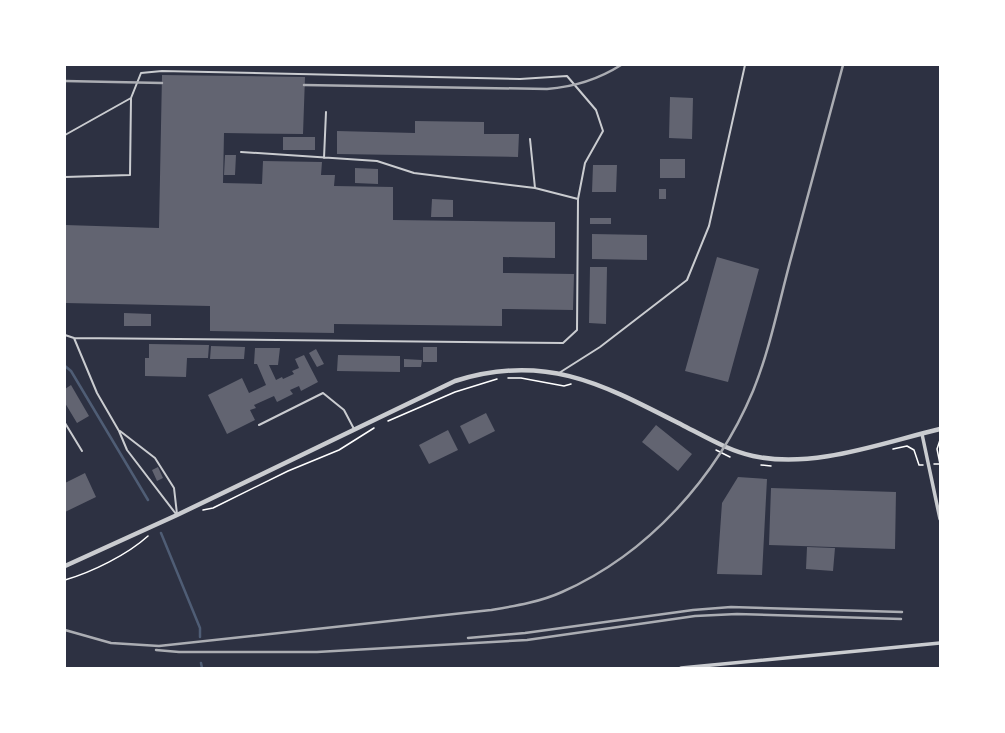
<svg xmlns="http://www.w3.org/2000/svg" width="1005" height="733" font-family="Rubik,sans-serif">
<style>
.lines{fill:none;stroke-linecap:round;stroke-linejoin:round}
.stream{stroke:#4f5d75;stroke-width:2.5}
.building{fill:#626471}
.path{stroke:#fff;stroke-width:1.5}
.service{stroke:#caccd0;stroke-width:2}
.minor{stroke:#caccd0;stroke-width:3.5}
.tertiary{stroke:#caccd0;stroke-width:4.5}
.rail{stroke:#abadb3;stroke-width:2.5}
</style>
<rect width="100%" height="100%" fill="#2d3142"/>
<g class="lines">
<path class="stream" d="M65,366L71,371L148,500
M161,533L200,628V637
M201,663L202,668"/>
</g>
<path class="building" d="M162,75L305,77L303,134L224,133L223,183L262,184L263,161L322,162L321,175H335L334,186L393,187V220L555,222V258L503,257V273L574,274L573,310L502,309V326L334,324V333L210,331V306L65,303V225L159,228Z
M670,97L693,98L692,139L669,138Z
M415,121L484,122V134H519L518,157L337,154V131L415,133Z
M283,137H315V150H283Z
M225,155H236L235,175H224Z
M660,159H685V178H660Z
M593,165H617L616,192H592Z
M355,168L378,169V184L355,183Z
M659,189H666V199H659Z
M432,199L453,200V217H431Z
M590,218H611V224H590Z
M592,234L647,235V260L592,259Z
M717,257L759,269L728,382L685,371Z
M590,267H607L606,324L589,323Z
M124,313L151,314V326H124Z
M149,344L209,345L208,358H187L186,377L145,376V358H149Z
M211,346L245,347L244,359H210Z
M423,347H437V362H423Z
M255,348H280L278,365H269L276,380L282,377L283,379L294,374L292,371L299,368L295,359L304,355L318,382L301,391L299,386L290,390L293,394L277,402L274,396L254,405L256,408L250,410L255,420L227,434L208,395L242,378L249,393L266,385L257,364H254Z
M316,349L324,364L317,367L309,353Z
M338,355L400,356V372L337,371Z
M404,359L422,360L421,367H404Z
M71,385L89,416L77,423L65,403V389Z
M486,413L495,431L469,444L460,426Z
M656,425L692,454L678,471L642,442Z
M448,430L458,450L429,464L419,445Z
M158,467L163,478L157,481L152,470Z
M85,473L96,497L65,512V483Z
M738,477L767,479L762,575L717,574L722,503Z
M771,488L896,492L895,549L769,545Z
M807,547L835,548L833,571L806,569Z"/>
<g class="lines">
<path class="path" d="M508,378H521L564,386L571,384
M388,421L455,392L497,379
M893,449L907,446L914,450L919,465H923
M716,450L730,457
M934,464H940L937,449L940,440
M761,465L771,466
M203,510L213,508L288,471L339,450L374,428
M65,580C92,572 127,555 148,536"/>
<path class="service" d="M131,98L141,73L162,71L520,79L567,76L596,110L603,131L585,163L578,199
M65,135L131,98L130,175L65,177
M530,139L535,188
M324,158L326,112
M65,335L74,338L97,393L119,431L127,450L176,514
M74,338L563,343L577,330L578,199L535,188L414,173L377,161L241,152
M559,373L600,347L687,280L709,226L745,65
M65,423L82,451
M259,425L323,393L344,410L354,429
M120,431L155,458L174,488L177,514"/>
<path class="minor" d="M922,434L940,519
M681,668L940,643"/>
<path class="tertiary" d="M65,566L177,515L455,381C546,352 604,385 684,426C706,437 729,451 753,456C814,469 881,443 940,429"/>
<path class="rail" d="M65,81L162,83
M304,85L547,89C573,87 599,79 621,65
M65,630L111,643L159,646L491,610C515,606 540,602 562,592C648,554 717,477 753,391C771,347 780,297 793,251C810,189 826,127 843,65
M468,638L525,633L693,610L731,607L902,612
M156,650L179,652H317L527,640L695,616L737,614L901,619"/>
</g>
<rect width="1005" height="733" fill="none" stroke="#ffffff" stroke-width="132"/>
</svg>
